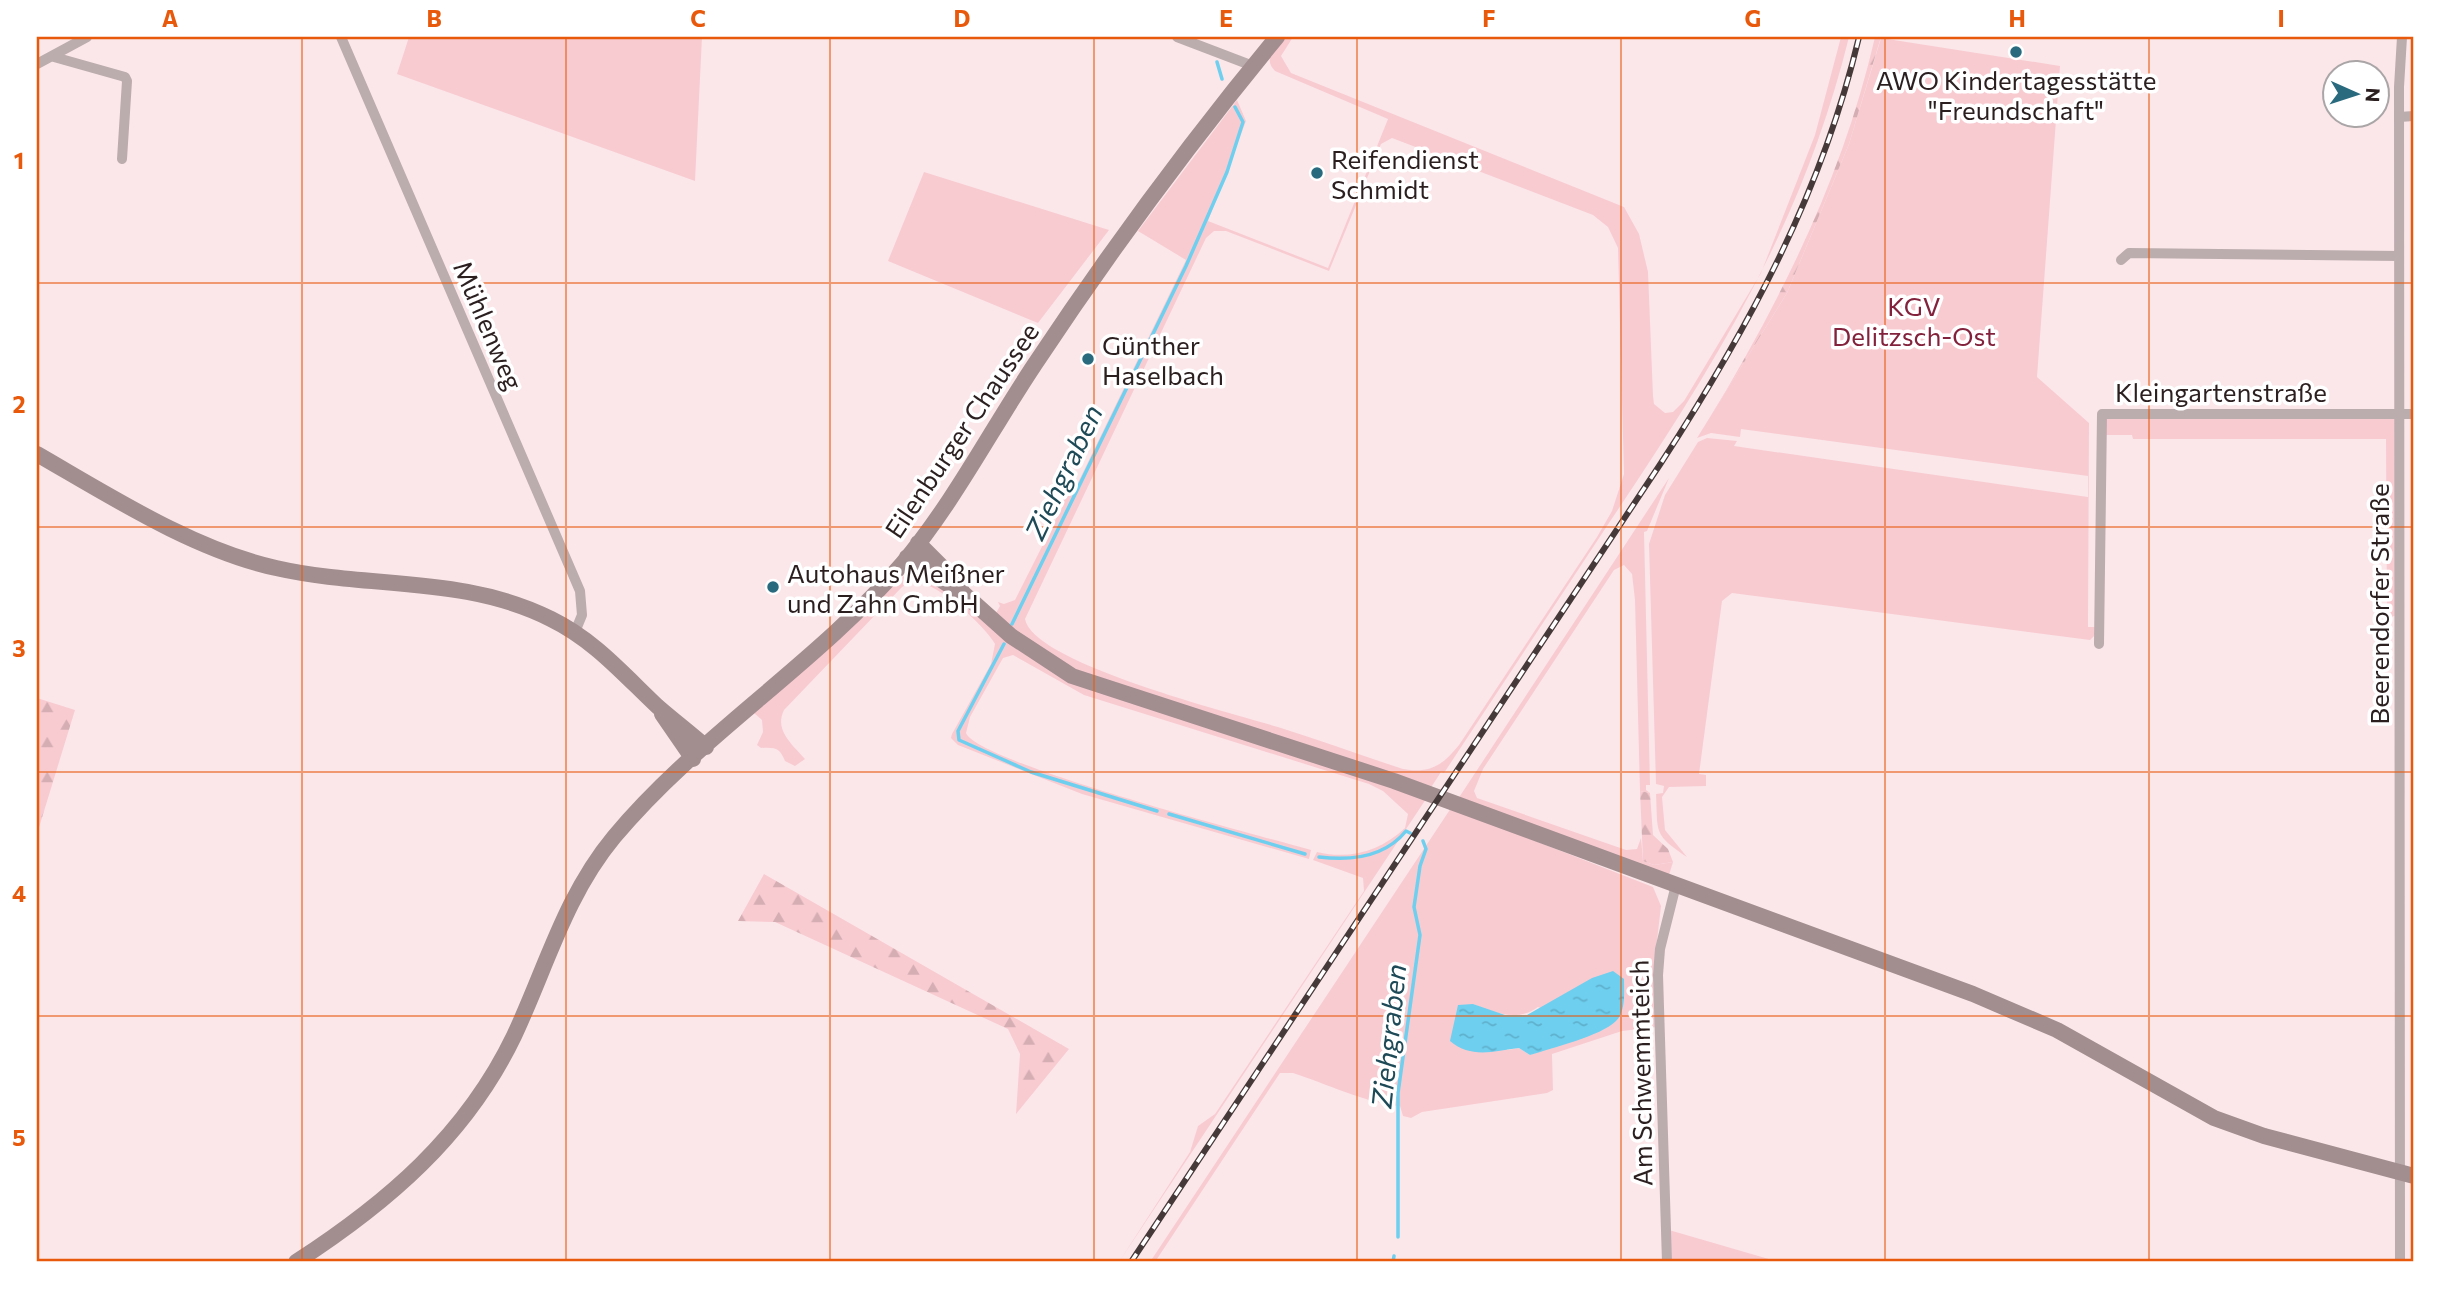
<svg xmlns="http://www.w3.org/2000/svg" width="2451" height="1299" font-family="Commissioner,sans-serif">
<style>
.green{fill:#f8cbd1;fill-rule:evenodd}
.forest{fill:url(#forest-firs)}
.water{fill:url(#water-ripples)}
.lines{fill:none;stroke-linecap:round;stroke-linejoin:round}
.stream{stroke:#6ecfef;stroke-width:3.5}
.street{stroke:#bbacae;stroke-width:10}
.secondary{stroke:#a28d8f;stroke-width:16}
.rail-casing{stroke:#46393a;stroke-width:6}
.rail{stroke:#fff;stroke-width:3.5;stroke-dasharray:10;stroke-linecap:butt}
.grid{fill:none;stroke:#e8590c;stroke-width:2;stroke-opacity:0.55}
.poi-dot{fill:#296a7e;stroke:#fff;stroke-width:2.5}
.labels{text-anchor:middle;dominant-baseline:central;stroke-width:7;stroke-linejoin:round;paint-order:stroke}
.poi-label{font-size:26px;fill:#2b1f20;stroke:#fff;text-anchor:start}
.park-label{font-size:26px;fill:#83223c;stroke:#fff}
.street-label{font-size:26px;fill:#2b1f20;stroke:#fff}
.water-label{font-size:28px;font-style:italic;fill:#1e4957;stroke:#fff}
.neatline{fill:none;stroke:#e8590c;stroke-width:2.5}
.grid-label{font-size:23px;text-anchor:middle;font-weight:bold;fill:#e8590c}
</style>
<defs>
<pattern id="forest-firs" width="22" height="20" patternUnits="userSpaceOnUse" patternTransform="scale(1.75)"><rect width="22" height="20" fill="#f8cbd1"/><path d="M5 1l3.5 6h-7zM16 11l3.5 6h-7z" fill="#d5aeb3"/></pattern>
<pattern id="water-ripples" width="26" height="14" patternUnits="userSpaceOnUse" patternTransform="scale(1.75)"><rect width="26" height="14" fill="#6ecfef"/><path d="M2 4q2-2 4 0t4 0M15 11q2-2 4 0t4 0" fill="none" stroke="#5fb1cd"/></pattern>
</defs>
<rect width="100%" height="100%" fill="#fbe7e9"/>
<path class="green" d="M409,37H702L695,181L397,74Z
M1285,37H1293L1281,56L1291,73L1624,207L1639,234L1648,272L1653,396L1654,404L1665,413L1673,412L1684,401L1761,273L1815,135L1841,37H1849C1802,227 1714,366 1607,526C1553,608 1498,691 1444,773L1441,772L1430,789L1092,678L1031,646L996,613L1000,606L998,602L1004,604L1015,600L1063,505L1061,488L1054,481L1073,493L1186,260L1138,231L1237,100L1246,121L1208,221L1328,268L1388,119L1275,71C1262,58 1276,48 1285,37ZM1392,138L1593,215L1608,227L1618,248L1624,474L1612,511L1597,537L1459,745C1443,765 1430,774 1403,769C1363,756 1322,741 1281,728C1237,714 1033,664 1025,619L1206,238L1214,231H1226L1329,271L1381,144Z
M1881,38L2060,66L2037,377L2089,423L2088,627H2096V634L2090,640L1732,593L1722,601L1699,774L1706,775V786L1669,787L1662,797L1665,830L1687,857C1653,834 1658,833 1656,794L1663,793L1664,786L1656,784L1649,544L1665,495L1698,442L1707,438L1737,441L1734,446L2088,497V476L1741,429L1740,437L1711,433L1697,438L1787,293L1849,144Z
M924,172L1109,230L1038,323L888,261Z
M2102,414H2401V613L2387,619L2386,439H2133L2132,435H2102Z
M1669,478L1647,531L1644,532L1650,785H1646V790L1650,793L1640,791L1635,600L1632,574L1624,565L1614,570L1483,769L1474,791L1477,798L1626,850L1637,849L1641,838L1643,861L1654,865L1673,862L1669,875L1458,799Z
M918,573L951,593L1029,657L1426,799L1119,1262L1190,1152L1198,1126L1215,1114L1364,891L1363,878L1313,860L1317,852C1351,860 1380,851 1405,828L1408,814L1383,791L1369,784L1084,695L1013,655L1003,658L970,717L966,733C978,763 1265,837 1311,850L1309,859L1082,794L958,745L951,738L952,734L991,664L995,644C985,626 939,584 917,582C911,582 907,584 902,587L784,710C774,730 792,744 805,759L795,766L785,761C780,748 775,747 761,748L757,745L763,732L762,720L754,713L898,580L906,575Z
M1451,808L1653,887L1661,906L1653,975L1656,1027L1622,1031L1552,1054L1553,1090L1547,1093L1422,1112L1411,1118L1403,1116L1400,1106C1369,1104 1324,1083 1293,1073H1280L1155,1262H1150ZM1473,1004C1494,1013 1518,1022 1538,1007L1602,1029L1530,1055L1519,1048L1507,1050Z
M1669,1230L1779,1262H1670Z"/>
<path class="forest" d="M1875,37H1881L1849,144L1787,293L1706,424C1780,302 1843,177 1875,37Z
M37,698L75,710L37,834Z
M1640,791L1650,793L1653,835L1668,849L1673,862L1654,865L1643,861Z
M764,874L1069,1049L1016,1114L1020,1054L1008,1029L775,922L738,921Z"/>
<path class="water" d="M1613,971L1624,979C1624,992 1626,1011 1616,1021C1601,1036 1552,1048 1530,1055L1519,1048C1494,1051 1471,1059 1450,1041L1458,1005L1473,1004L1505,1015H1527L1592,978Z"/>
<g class="lines">
<path class="stream" d="M1217,62L1222,79
M1012,624L1186,266L1227,172L1243,122L1235,107
M1004,644L958,731L959,740L1031,772L1157,811
M1169,814L1305,854
M1319,857C1351,861 1384,858 1406,831L1410,833
M1398,1237V1093L1420,935L1414,907L1420,866L1426,849L1423,841
M1393,1262L1394,1256"/>
<path class="street" d="M341,37L580,591L582,615L575,632
M1177,37L1253,66
M54,57L125,77L127,81L122,159
M37,64L87,37
M2399,117L2414,116
M2121,260L2129,253L2399,256
M2099,644L2102,414H2414
M1667,1262L1658,975L1660,949L1676,885
M2400,1262L2399,87L2402,37"/>
<path class="secondary" d="M37,454C110,496 194,550 276,568C368,589 464,575 551,619C594,640 623,674 657,706C673,720 690,733 706,747
M918,543L957,582L963,593L1011,636L1072,676L1394,781L1973,994L2057,1030L2214,1118L2264,1136L2414,1176
M907,557L958,591
M662,714L693,759
M296,1262C387,1203 466,1136 514,1036C546,968 565,896 614,837C699,735 817,664 903,563C954,502 991,430 1035,364C1110,251 1191,141 1277,37"/>
<g class="rail-casing">
<path id="rail" d="M1131,1262L1661,463C1748,329 1822,193 1859,37"/>
</g>
<use href="#rail" class="rail"/>
</g>
<path class="grid" d="M302,37V1262M566,37V1262M830,37V1262M1094,37V1262M1357,37V1262M1621,37V1262M1885,37V1262M2149,37V1262M37,283H2414M37,527H2414M37,772H2414M37,1016H2414"/>
<g class="poi-dot">
<circle cx="2016" cy="52" r="7"/>
<circle cx="1317" cy="173" r="7"/>
<circle cx="1088" cy="359" r="7"/>
<circle cx="773" cy="587" r="7"/>
</g>
<g class="labels">
<g class="poi-label">
<text x="2016" y="79" text-anchor="middle">AWO Kindertagesstätte<tspan x="2016" dy="30">"Freundschaft"</tspan></text>
<text x="1331" y="158">Reifendienst<tspan x="1331" dy="30">Schmidt</tspan></text>
<text x="1102" y="344">Günther<tspan x="1102" dy="30">Haselbach</tspan></text>
<text x="787" y="572">Autohaus Meißner<tspan x="787" dy="30">und Zahn GmbH</tspan></text>
</g>
<g class="park-label">
<text x="1914" y="305">KGV<tspan x="1914" dy="30">Delitzsch-Ost</tspan></text>
</g>
<g class="street-label">
<text transform="translate(489 325) rotate(67)">Mühlenweg</text>
<text x="2221" y="391">Kleingartenstraße</text>
<text transform="translate(961 430) rotate(-56)">Eilenburger Chaussee</text>
<text transform="translate(2378 604) rotate(-90)">Beerendorfer Straße</text>
<text transform="translate(1640 1073) rotate(-91)">Am Schwemmteich</text>
</g>
<g class="water-label">
<text transform="translate(1063 472) rotate(-65)">Ziehgraben</text>
<text transform="translate(1388 1036) rotate(-84)">Ziehgraben</text>
</g>
</g>
<rect width="2451" height="1299" fill="none" stroke="#ffffff" stroke-width="77"/>
<g transform="translate(2356 94) rotate(93)"><circle r="33" fill="#ffffff" stroke="#aaa5a6" stroke-width="2"/>
<path d="M0-5L12 26L0 18L-12 26Z" fill="#296a7e"/>
<text y="-10" font-size="19" font-weight="bold" text-anchor="middle" fill="#2b1f20">N</text>
</g>
<rect x="38" y="38" width="2374" height="1222" class="neatline"/>
<g class="grid-label">
<text x="170" y="27">A</text>
<text x="434" y="27">B</text>
<text x="698" y="27">C</text>
<text x="962" y="27">D</text>
<text x="1226" y="27">E</text>
<text x="1489" y="27">F</text>
<text x="1753" y="27">G</text>
<text x="2017" y="27">H</text>
<text x="2281" y="27">I</text>
<text x="19" y="169">1</text>
<text x="19" y="413">2</text>
<text x="19" y="657">3</text>
<text x="19" y="902">4</text>
<text x="19" y="1146">5</text>
</g>
</svg>
